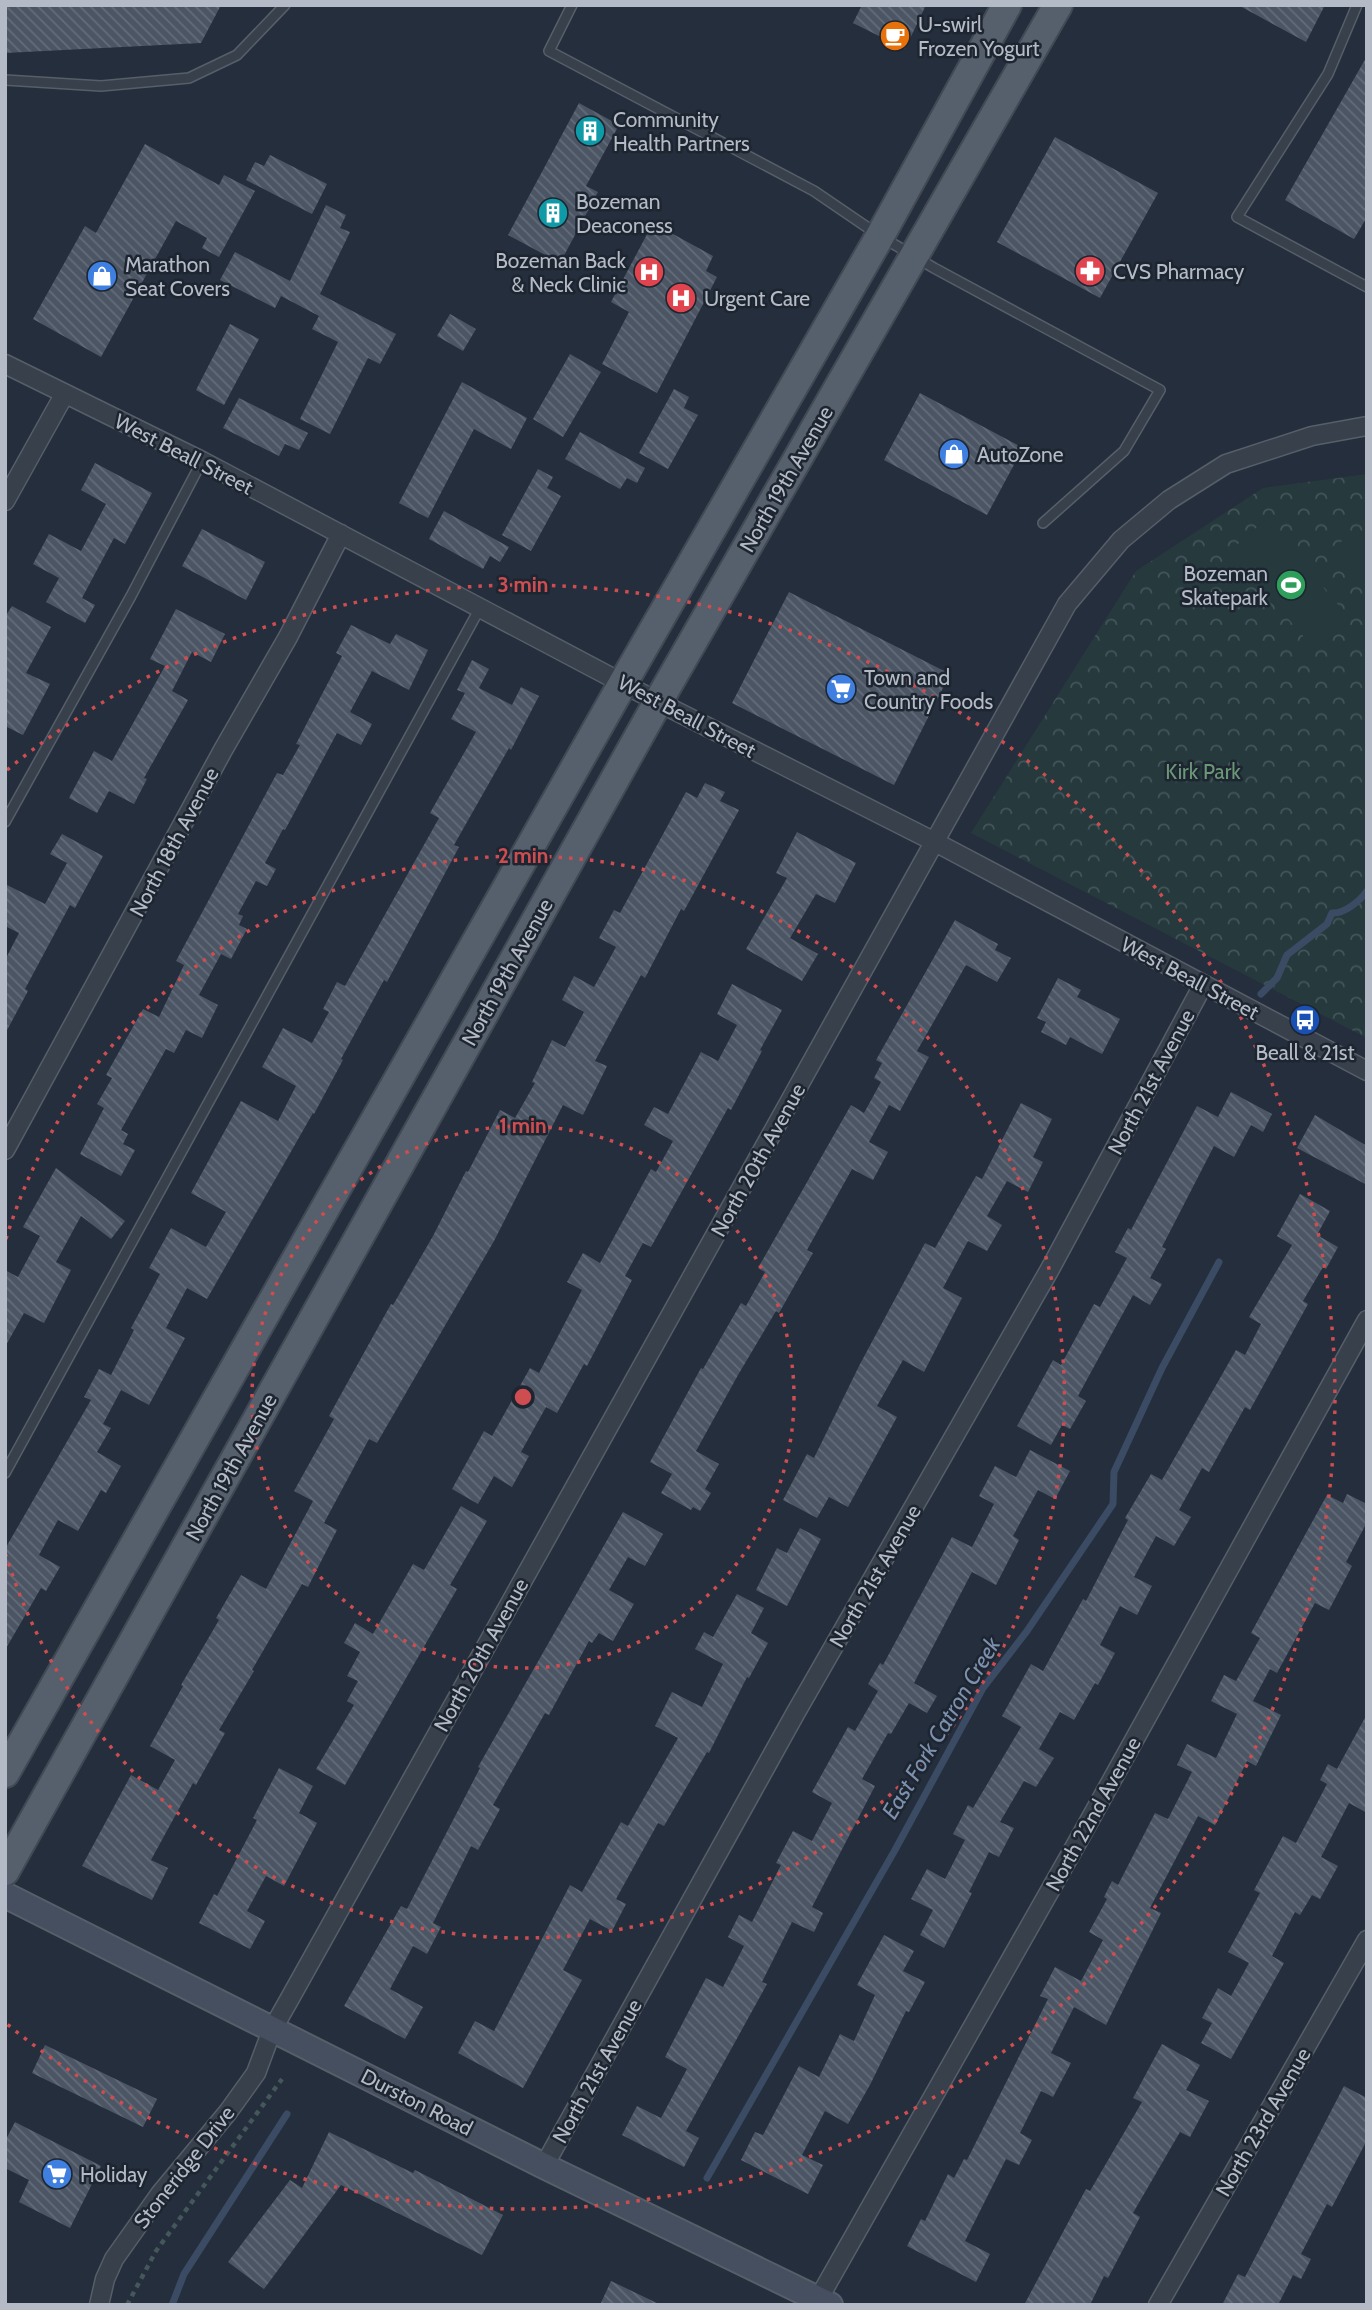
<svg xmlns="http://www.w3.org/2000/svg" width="1372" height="2310" font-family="Cabin,sans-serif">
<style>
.forest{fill:url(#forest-crowns)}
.garden{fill:#263a3d}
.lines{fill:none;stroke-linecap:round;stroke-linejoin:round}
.stream{stroke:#3b4b64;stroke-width:7}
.building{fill:url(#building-back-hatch)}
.lane-casing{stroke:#565e6a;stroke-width:12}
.street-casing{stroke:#565e6a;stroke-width:21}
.secondary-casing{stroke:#565e6a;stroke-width:28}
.primary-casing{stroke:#414955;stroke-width:32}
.path{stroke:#44575a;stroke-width:4.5;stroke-dasharray:5 5;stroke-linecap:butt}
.lane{stroke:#38404c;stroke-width:9}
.street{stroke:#38404c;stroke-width:18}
.secondary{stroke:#464f5f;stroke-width:24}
.primary{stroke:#565f6c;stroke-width:28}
.ring{fill:none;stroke:#ce4d50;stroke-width:3.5;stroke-dasharray:3.5 7}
.labels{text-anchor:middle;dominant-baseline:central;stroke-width:5;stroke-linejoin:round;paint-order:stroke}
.poi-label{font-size:21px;fill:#b4bbc7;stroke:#1d2531;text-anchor:start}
.street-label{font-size:21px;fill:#b4bbc7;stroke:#1d2531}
.park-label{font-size:21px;fill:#6c9777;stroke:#1d2531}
.water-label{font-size:23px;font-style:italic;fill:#7d90ad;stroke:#1d2531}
.centre{fill:#ce4d50;stroke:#1d2531;stroke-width:3.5}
.ring-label{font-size:21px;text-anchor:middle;font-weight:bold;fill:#ce4d50;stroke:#1d2531;stroke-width:5;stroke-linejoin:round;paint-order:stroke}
</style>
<defs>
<pattern id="forest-crowns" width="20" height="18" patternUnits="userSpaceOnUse" patternTransform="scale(1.75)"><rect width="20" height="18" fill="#263a3d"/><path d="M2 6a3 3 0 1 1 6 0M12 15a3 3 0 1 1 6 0" fill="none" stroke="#435558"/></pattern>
<pattern id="building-back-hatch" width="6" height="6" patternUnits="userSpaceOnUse" patternTransform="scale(1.75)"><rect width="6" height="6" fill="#4b5564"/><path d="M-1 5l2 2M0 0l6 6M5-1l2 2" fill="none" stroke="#636c79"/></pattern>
</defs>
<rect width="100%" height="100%" fill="#252e3c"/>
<path class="forest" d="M1367,474V1038L971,833L1136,571L1263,488Z"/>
<path class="garden" d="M1265,520L1351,620L1316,651L1230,551Z
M1367,533V572L1335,568L1331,557L1334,546L1344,540Z"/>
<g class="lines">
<path class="stream" d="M1261,994L1277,978L1287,955L1327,924L1332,913C1344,914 1360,901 1367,891
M707,2178L895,1850L983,1688L1027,1631L1113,1504L1114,1472L1162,1368L1219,1262
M172,2305L184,2274L287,2114"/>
</g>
<path class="building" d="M5,5H221L201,43L5,53Z
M862,5H926L905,49L853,23Z
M1238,5H1325L1306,42Z
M1367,56V217L1354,239L1285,200Z
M579,103L619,125L586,186L598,192L560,263L508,235Z
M1055,137L1158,193L1100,298L997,242Z
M145,144L219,185L224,175L255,191L219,257L202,248L207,238L176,221L101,357L33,319L85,226L96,233Z
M270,155L327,184L312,214L246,180L255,162L264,166Z
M326,205L346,215L340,228L350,232L320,294L396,334L380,364L368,358L330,434L300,419L338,342L312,329L319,316L281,296L275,308L220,280L235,252L290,281Z
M653,223L713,256L706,271L717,277L657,393L602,364L629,312L611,302Z
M450,314L476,329L463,351L437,336Z
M230,324L259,339L224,405L196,390Z
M570,354L601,372L563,437L533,419Z
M462,382L527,418L511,449L474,429L428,518L399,503Z
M674,389L689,397L684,408L698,415L668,469L639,453Z
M920,393L1023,448L987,515L884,460Z
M239,398L308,433L299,450L285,444L279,456L223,428Z
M580,432L645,468L637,483L627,478L620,489L565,459Z
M95,463L152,493L125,544L114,538L82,598L95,605L85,623L46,602L59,578L33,564L49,534L81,551L106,504L81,490Z
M538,469L553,477L547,488L561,496L531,551L502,535Z
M444,511L509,547L500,562L490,556L483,569L429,539Z
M202,529L265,562L246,600L182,566Z
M789,592L950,674L894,785L732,703Z
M12,606L51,627L26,673L50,684L23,735L5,726V617Z
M176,609L225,634L211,662L192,652L172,691L188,700L144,778L147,779L134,804L109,791L97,813L69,798L94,751L112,761L165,666L150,659Z
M351,625L390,644L396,634L428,650L409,690L372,671L350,712L372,724L361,745L337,733L285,830L283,829L265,863L276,869L267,886L256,881L238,914L243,916L239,925L247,929L231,959L221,954L199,995L218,1005L202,1038L186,1030L174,1053L166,1049L121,1130L128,1134L123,1144L135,1150L121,1176L80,1154L104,1108L97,1104L112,1078L106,1075L143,1009L159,1017L184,965L176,961L277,773L283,775L300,745L296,744L342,656L336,653Z
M472,660L489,669L479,688L512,705L521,687L539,696L511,750L509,748L454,845L459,847L387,982L384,980L341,1059L343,1060L314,1114L313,1113L207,1299L187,1288L166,1328L185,1338L149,1405L121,1390L103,1424L111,1428L97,1452L121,1466L106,1493L101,1490L78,1531L58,1520L39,1555L60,1567L46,1591L41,1588L5,1650V1549L91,1400L84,1397L99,1369L111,1375L134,1330L131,1328L160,1274L149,1268L171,1228L206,1247L226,1212L191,1193L241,1101L278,1121L296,1086L262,1067L283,1028L312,1043L329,1012L323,1009L337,982L345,986L439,818L430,813L476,732L451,719L465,693L457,690Z
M705,783L725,792L720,801L739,810L684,911L681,909L645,978L641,975L595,1061L607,1066L583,1115L563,1105L494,1241L377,1443L369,1439L324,1523L337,1530L308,1587L302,1584L252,1670L254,1671L219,1730L225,1733L196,1785L193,1783L151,1860L168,1868L152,1900L82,1866L131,1775L158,1790L175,1760L150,1746L183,1686L181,1685L219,1620L216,1618L241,1575L266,1589L313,1501L294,1491L334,1419L329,1416L391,1304L393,1305L433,1236L466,1171L468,1172L500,1110L515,1118L535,1083L532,1082L552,1040L565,1047L584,1012L562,1000L574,976L594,987L616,947L599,938L614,910L620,913L686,792L697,798Z
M797,832L856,863L835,903L816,894L790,938L818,954L802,981L746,949L787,878L776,873Z
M62,834L103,856L75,908L70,905L25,989L28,991L5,1034V960L19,933L5,926V884L45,904L67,863L50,854Z
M955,920L998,944L995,950L1011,958L997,982L966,965L917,1051L929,1057L900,1111L889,1105L869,1142L888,1152L873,1180L852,1169L807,1250L813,1253L779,1313L776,1311L738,1375L696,1451L719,1464L705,1489L711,1493L700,1511L693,1507L691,1510L661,1493L672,1474L650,1462L701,1368L703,1369L741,1303L746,1306L765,1272L758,1268L851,1105L864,1113L881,1082L874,1078L882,1063L876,1060Z
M1058,978L1081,990L1077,997L1120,1019L1102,1054L1070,1037L1066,1045L1041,1032L1046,1022L1037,1018Z
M732,984L782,1010L760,1050L762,1051L731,1110L728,1108L651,1247L643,1243L625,1276L632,1280L587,1366L584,1364L557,1413L546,1407L521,1452L529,1456L512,1487L494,1476L478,1504L452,1489L484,1431L492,1436L530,1368L539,1373L582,1290L567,1282L583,1253L600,1263L651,1169L656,1172L673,1141L644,1125L654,1107L668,1114L701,1052L718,1061L737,1025L717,1014Z
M1231,1092L1272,1114L1263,1132L1251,1125L1234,1157L1214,1146L1162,1247L1166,1249L1150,1278L1162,1284L1150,1305L1133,1295L1078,1396L1086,1401L1070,1429L1062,1425L1051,1445L1017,1426L1053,1360L1061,1365L1094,1304L1100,1307L1127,1258L1115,1252L1128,1228L1131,1230L1197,1106L1218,1117Z
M1021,1103L1052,1119L1033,1157L1043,1162L1028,1192L1007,1181L987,1216L1002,1225L987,1251L968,1241L943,1288L962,1298L924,1372L903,1360L877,1406L897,1417L848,1507L829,1497L817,1518L783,1500L807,1454L814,1458L859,1366L925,1243L935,1248L976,1176L982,1179Z
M1315,1115L1367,1146V1185L1297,1148Z
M56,1168L125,1221L111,1239L81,1216L56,1262L71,1270L44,1323L24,1313L5,1347V1270L18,1277L40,1236L23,1227Z
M1300,1194L1330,1211L1317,1235L1338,1247L1326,1269L1323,1267L1303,1301L1308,1304L1250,1410L1245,1407L1209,1472L1202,1468L1179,1510L1191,1517L1174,1546L1156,1536L1134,1577L1152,1586L1137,1615L1120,1606L1100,1645L1115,1653L1098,1685L1095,1683L1074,1720L1060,1712L1039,1749L1054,1758L1036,1787L1024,1781L1000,1822L1014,1828L999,1857L989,1852L969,1892L972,1893L944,1948L920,1935L933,1910L911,1899L927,1869L945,1879L965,1840L953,1834L968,1805L973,1808L1021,1727L1002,1716L1031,1664L1043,1671L1083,1599L1086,1601L1128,1520L1125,1518L1151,1474L1162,1480L1236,1350L1245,1355L1261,1324L1249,1317L1292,1245L1277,1236Z
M1030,1450L1070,1471L1055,1499L1038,1490L1013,1536L1019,1540L996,1585L972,1572L914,1683L937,1696L927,1713L909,1703L891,1734L888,1733L862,1779L875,1786L812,1907L823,1913L814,1932L792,1922L762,1982L767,1984L686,2131L699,2138L684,2167L622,2135L637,2106L661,2118L687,2069L665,2057L706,1978L723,1987L744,1946L728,1937L739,1915L752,1922L781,1865L776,1863L793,1831L812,1841L832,1803L812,1792L848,1727L855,1731L878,1691L868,1684L880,1663L883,1665L952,1537L972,1547L994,1504L979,1496L995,1466L1016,1477Z
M1347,1494L1367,1504V1522L1346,1562L1352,1566L1329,1610L1315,1603L1277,1673L1270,1669L1253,1701L1281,1715L1256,1766L1247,1761L1215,1825L1198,1816L1150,1908L1161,1913L1106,2025L1074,2007L1051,2053L1071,2063L1053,2097L1041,2091L1020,2133L1032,2140L1019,2165L1006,2159L965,2241L990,2254L976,2282L907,2246L921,2219L925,2221L948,2174L954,2178L964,2159L967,2160L1048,1999L1040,1996L1055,1967L1081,1981L1103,1940L1089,1932L1107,1899L1104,1897L1112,1881L1118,1885L1155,1813L1168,1819L1192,1772L1177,1765L1187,1744L1216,1758L1237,1714L1211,1701L1224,1675L1236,1681L1260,1638L1251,1633L1327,1495L1343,1503Z
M461,1506L487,1521L450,1585L457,1589L345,1785L316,1769L354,1705L347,1701L358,1681L347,1676L360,1652L344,1643L355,1623L373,1634L413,1564L424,1570Z
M623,1512L663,1534L645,1566L628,1557L609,1590L634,1604L613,1641L599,1633L592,1643L589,1641L549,1715L545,1713L493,1805L500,1809L478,1850L471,1846L433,1923L441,1927L427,1954L413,1946L390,1989L423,2007L405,2039L344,2006L401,1906L407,1909L480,1768L478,1767Z
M800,1528L821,1539L787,1606L756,1590L777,1548L787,1553Z
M737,1594L764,1608L751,1633L768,1643L749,1678L747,1677L709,1753L707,1752L664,1826L658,1823L616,1899L626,1904L612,1931L590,1919L563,1970L582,1980L523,2088L458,2053L475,2021L494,2031L570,1885L582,1892L621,1822L628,1826L678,1738L655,1726L672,1692L702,1707L723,1664L695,1649L704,1632L713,1637Z
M1367,1714V1813L1349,1803L1321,1857L1338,1866L1320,1899L1312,1895L1300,1915L1295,1912L1272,1956L1284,1963L1231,2059L1201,2043L1212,2023L1202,2018L1218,1988L1231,1996L1249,1963L1228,1952L1260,1893L1254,1890L1283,1836L1296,1843L1327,1784L1320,1780L1328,1764L1337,1769Z
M279,1768L313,1786L299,1813L317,1823L284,1886L266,1876L247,1911L265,1921L250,1949L199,1923L214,1894L217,1896L257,1820L253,1818Z
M884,1935L914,1951L903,1971L925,1982L909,2012L906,2011L871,2083L848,2124L825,2111L802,2155L823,2165L808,2194L741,2160L755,2132L763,2135L799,2066L819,2077L840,2034L854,2041L875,1995L857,1985Z
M1162,2044L1200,2065L1186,2090L1209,2101L1190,2137L1180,2132L1133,2213L1140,2217L1108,2278L1104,2276L1090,2305H1024L1086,2189L1090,2191L1142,2102L1133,2098Z
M45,2045L157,2099L143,2127L32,2073Z
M1344,2086L1367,2098V2140L1332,2207L1327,2204L1301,2254L1311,2259L1301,2279L1293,2275L1278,2305H1222L1238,2274L1245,2277Z
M15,2122L101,2166L70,2228L19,2202L29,2180L5,2168V2141Z
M329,2132L413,2173L415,2170L503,2215L482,2255L341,2185L264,2289L228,2262L290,2180L302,2188Z
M611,2281L661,2305H600Z"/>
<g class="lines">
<g class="lane-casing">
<path id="lane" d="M572,5L549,51L814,191L880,236L934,268L1160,390L1124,451L1043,523
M1357,5L1328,74L1237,217L1367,287
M5,80L101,86L189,78L237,55L285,5
M5,822L131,596L202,461
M5,1473L480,608"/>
</g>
<g class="street-casing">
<path id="street" d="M5,364L202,461L658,702L935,842L1367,1071
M5,501L64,395
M5,1150L223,750L288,637L341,534
M544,2166L795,1714L1050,1269L1203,985
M99,2305L105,2279L114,2259L160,2194L228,2112L256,2073L272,2030L289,2000L1067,604L1121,540L1169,500L1226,464L1312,436L1367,426
M815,2305L1082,1834L1367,1320
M1158,2305L1367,1940"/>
</g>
<g class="secondary-casing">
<path id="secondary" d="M5,1895L544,2166L830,2305"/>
</g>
<g class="primary-casing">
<path id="primary" d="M5,1773L623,683L880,236L1007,5
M5,1871L658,702L1058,5"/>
</g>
<path class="path" d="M127,2305L156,2251L282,2079"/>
<use href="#lane" class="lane"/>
<use href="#street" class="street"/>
<use href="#secondary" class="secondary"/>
<use href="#primary" class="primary"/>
</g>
<g class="ring">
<circle cx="523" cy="1397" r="271"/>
<path d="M6 1239A541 541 0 1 1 6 1555"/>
<path d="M7 770A812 812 0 1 1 7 2024"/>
</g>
<defs>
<g id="cafe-disc" transform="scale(1.575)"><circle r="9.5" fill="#e8710a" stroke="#1d2531"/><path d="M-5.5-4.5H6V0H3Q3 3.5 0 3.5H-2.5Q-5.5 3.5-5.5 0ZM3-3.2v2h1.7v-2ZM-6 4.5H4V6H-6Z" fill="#fff"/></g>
<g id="building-disc" transform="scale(1.575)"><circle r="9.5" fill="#0f9aa8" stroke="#1d2531"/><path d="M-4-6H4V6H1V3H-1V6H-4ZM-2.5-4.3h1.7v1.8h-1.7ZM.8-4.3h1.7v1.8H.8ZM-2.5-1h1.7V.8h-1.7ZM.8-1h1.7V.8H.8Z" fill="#fff"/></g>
<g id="pharmacy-disc" transform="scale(1.575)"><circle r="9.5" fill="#e0444e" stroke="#1d2531"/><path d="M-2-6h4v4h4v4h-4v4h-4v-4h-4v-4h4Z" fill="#fff"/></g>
<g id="hospital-disc" transform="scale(1.575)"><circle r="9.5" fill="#e0444e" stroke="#1d2531"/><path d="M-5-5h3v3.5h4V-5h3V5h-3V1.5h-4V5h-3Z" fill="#fff"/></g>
<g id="shop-disc" transform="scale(1.575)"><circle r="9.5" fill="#3f7fe0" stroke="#1d2531"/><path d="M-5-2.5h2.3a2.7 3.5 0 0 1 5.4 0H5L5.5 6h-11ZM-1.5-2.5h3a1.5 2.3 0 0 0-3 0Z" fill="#fff"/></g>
<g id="stadium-disc" transform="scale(1.575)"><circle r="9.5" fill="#2e9e5b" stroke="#1d2531"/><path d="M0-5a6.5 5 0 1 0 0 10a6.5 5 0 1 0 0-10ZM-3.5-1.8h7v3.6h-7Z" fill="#fff"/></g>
<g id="supermarket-disc" transform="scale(1.575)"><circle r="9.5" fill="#3f7fe0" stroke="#1d2531"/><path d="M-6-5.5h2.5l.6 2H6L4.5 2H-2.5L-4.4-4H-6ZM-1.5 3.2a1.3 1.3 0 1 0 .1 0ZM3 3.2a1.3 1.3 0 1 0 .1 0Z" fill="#fff"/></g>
<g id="bus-disc" transform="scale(1.575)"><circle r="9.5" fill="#1a4fb4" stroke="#1d2531"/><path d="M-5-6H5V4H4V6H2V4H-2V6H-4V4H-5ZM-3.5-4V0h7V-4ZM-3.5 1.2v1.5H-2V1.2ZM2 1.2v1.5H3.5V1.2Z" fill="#fff"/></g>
</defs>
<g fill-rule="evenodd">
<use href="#cafe-disc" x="895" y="36"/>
<use href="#building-disc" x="590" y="131"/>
<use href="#building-disc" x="553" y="213"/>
<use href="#pharmacy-disc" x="1090" y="271"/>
<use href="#hospital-disc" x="649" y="272"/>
<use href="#shop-disc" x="102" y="276"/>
<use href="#hospital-disc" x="681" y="298"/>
<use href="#shop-disc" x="954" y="454"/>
<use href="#stadium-disc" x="1291" y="585"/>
<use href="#supermarket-disc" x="841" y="689"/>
<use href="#bus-disc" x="1305" y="1020"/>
<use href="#supermarket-disc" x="57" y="2174"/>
</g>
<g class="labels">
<g class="poi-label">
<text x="918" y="24">U-swirl<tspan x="918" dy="24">Frozen Yogurt</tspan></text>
<text x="613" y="119">Community<tspan x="613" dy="24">Health Partners</tspan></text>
<text x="576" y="201">Bozeman<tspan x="576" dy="24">Deaconess</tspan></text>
<text x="626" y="260" text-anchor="end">Bozeman Back<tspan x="626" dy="24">&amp; Neck Clinic</tspan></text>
<text x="125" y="264">Marathon<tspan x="125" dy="24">Seat Covers</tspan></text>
<text x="1113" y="271">CVS Pharmacy</text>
<text x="704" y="298">Urgent Care</text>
<text x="977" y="454">AutoZone</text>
<text x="1268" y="573" text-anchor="end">Bozeman<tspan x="1268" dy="24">Skatepark</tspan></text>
<text x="864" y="677">Town and<tspan x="864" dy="24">Country Foods</tspan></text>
<text x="1305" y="1052" text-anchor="middle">Beall &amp; 21st</text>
<text x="80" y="2174">Holiday</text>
</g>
<g class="street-label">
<text transform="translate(184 454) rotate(27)">West Beall Street</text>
<text transform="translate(786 479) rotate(-60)">North 19th Avenue</text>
<text transform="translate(687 716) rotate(28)">West Beall Street</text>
<text transform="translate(174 842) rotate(-62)">North 18th Avenue</text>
<text transform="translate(507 972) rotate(-61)">North 19th Avenue</text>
<text transform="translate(1190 978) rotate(28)">West Beall Street</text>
<text transform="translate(1151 1082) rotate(-62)">North 21st Avenue</text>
<text transform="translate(758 1160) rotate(-61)">North 20th Avenue</text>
<text transform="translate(231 1467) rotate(-61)">North 19th Avenue</text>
<text transform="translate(875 1576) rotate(-60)">North 21st Avenue</text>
<text transform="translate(481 1655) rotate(-61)">North 20th Avenue</text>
<text transform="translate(1093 1814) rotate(-61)">North 22nd Avenue</text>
<text transform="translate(597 2071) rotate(-61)">North 21st Avenue</text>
<text transform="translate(417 2102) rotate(27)">Durston Road</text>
<text transform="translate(1263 2122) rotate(-60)">North 23rd Avenue</text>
<text transform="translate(184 2167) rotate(-52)">Stoneridge Drive</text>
</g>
<g class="park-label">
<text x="1203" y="771">Kirk Park</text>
</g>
<g class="water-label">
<text transform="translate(941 1728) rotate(-59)">East Fork Catron Creek</text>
</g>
</g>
<circle cx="523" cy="1397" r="10" class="centre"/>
<g class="ring-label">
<text x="523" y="592">3 min</text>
<text x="523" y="863">2 min</text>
<text x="523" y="1133">1 min</text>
</g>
<rect width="1372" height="2310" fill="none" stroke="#b4bbc7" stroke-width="14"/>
</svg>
